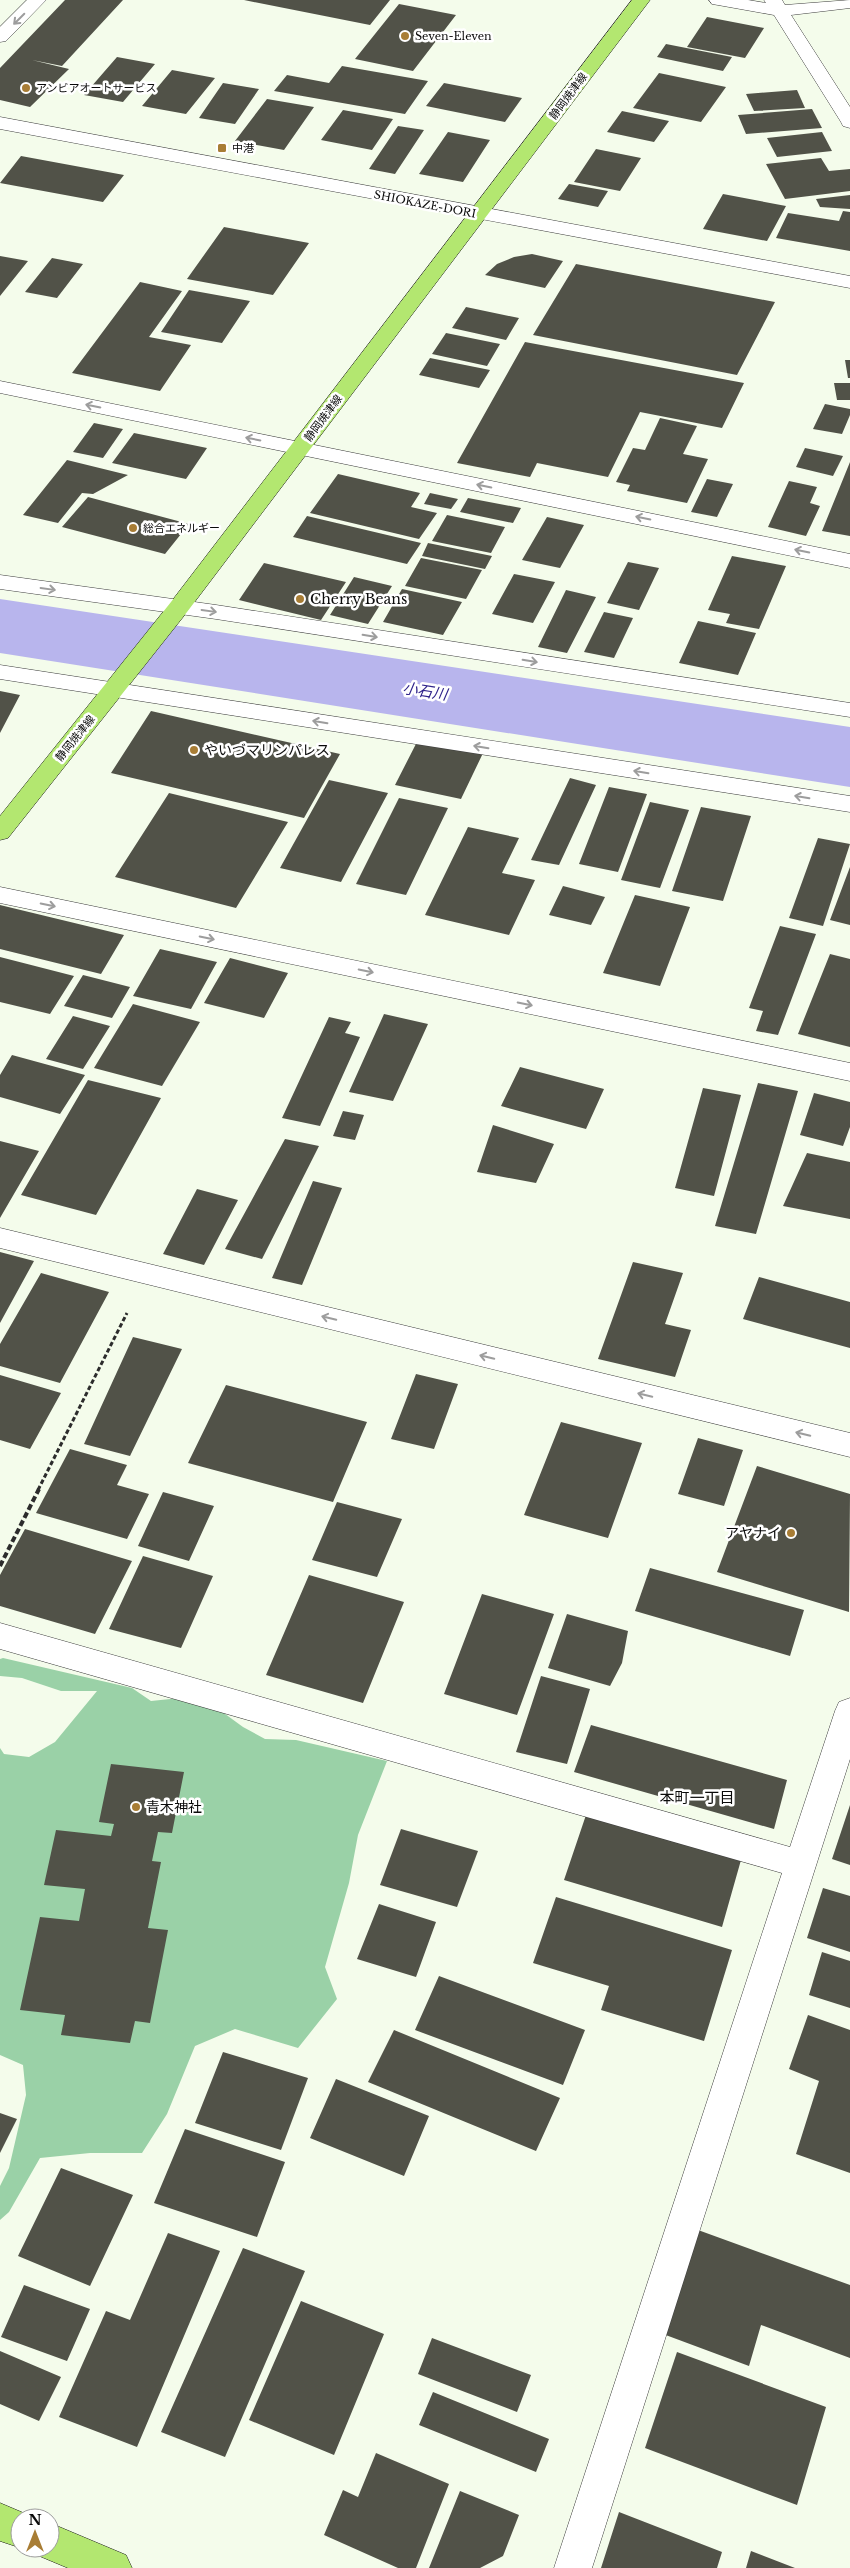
<svg xmlns="http://www.w3.org/2000/svg" width="850" height="2568" font-family="'Libre Baskerville','Noto Sans JP',serif">
<style>
.forest{fill:#9ad1a7}
.lines{fill:none;stroke-linecap:round;stroke-linejoin:round}
.river{fill:#b8b5ed;fill-rule:evenodd}
.building{fill:#515248}
.minor-casing{stroke:#3d3d3d;stroke-width:1}
.major-casing{stroke:#1b1b1b;stroke-width:1}
.path-far1{stroke:#2c2c2c;stroke-width:3;stroke-dasharray:4.5 2.5;stroke-linecap:butt}
.path{stroke:#2c2c2c;stroke-width:4;stroke-dasharray:6 3;stroke-linecap:butt}
.minor{fill:#fff;fill-rule:evenodd}
.major{fill:#b3e770;fill-rule:evenodd}
.oneway{stroke:#9d9d9d}
.poi-dot{fill:#a87d35;stroke:#fff;stroke-width:2}
.labels{text-anchor:middle;dominant-baseline:central;stroke-width:5;stroke-linejoin:round;paint-order:stroke}
.far-poi-label{font-size:11px;fill:#0a0a0a;stroke:#fff;text-anchor:start}
.far-street-label{font-size:11px;fill:#0a0a0a;stroke:#fff}
.poi-label{font-size:14px;fill:#0a0a0a;stroke:#fff;text-anchor:start}
.water-label{font-size:15px;font-style:italic;fill:#30248b;stroke:#fff}
.neighbourhood-label{font-size:15px;fill:#0a0a0a;stroke:#fff}
</style>
<rect width="100%" height="100%" fill="#f4fceb"/>
<path class="forest" d="M3,1658L132,1688L151,1701L180,1698L221,1711L243,1727L265,1739L296,1740L387,1761L358,1835L349,1883L325,1967L337,1999L298,2048L235,2029L195,2046L167,2114L142,2153H90L40,2158L9,2212L0,2220V2186L9,2168L26,2095L23,2065L0,2055V1748L4,1754L29,1757L55,1742L97,1691H61L22,1678L0,1676V1659Z"/>
<g class="lines">
<path class="river" d="M0,599L850,727V787L0,653Z"/>
</g>
<path class="building" d="M65,0H123L62,66L32,60L69,69L30,107L0,100V68Z
M244,0H390L370,25Z
M399,4L456,15L413,71L355,59Z
M707,17L764,28L745,58L687,47Z
M666,44L732,57L723,71L657,57Z
M117,57L155,64L123,102L84,95Z
M342,66L428,81L405,114L274,91L287,75L329,83Z
M172,70L215,78L186,114L142,106Z
M659,73L726,87L701,122L633,108Z
M223,83L259,89L235,124L199,118Z
M444,83L522,98L505,122L426,106Z
M797,90L805,108L754,111L746,94Z
M267,99L314,107L284,150L235,141Z
M812,109L822,128L746,134L738,115Z
M343,110L393,119L372,150L321,140Z
M622,111L669,121L654,142L607,132Z
M398,126L424,130L395,174L369,169Z
M448,132L490,140L463,182L419,174Z
M822,132L832,151L777,157L767,138Z
M596,149L641,158L620,191L574,182Z
M21,156L124,175L103,202L0,183Z
M821,158L829,171L850,169V191L785,199L766,164Z
M569,184L608,191L598,207L558,199Z
M723,194L786,206L767,241L703,229Z
M850,195V209L820,207L816,199Z
M843,211L850,212V251L776,238L788,213L839,221Z
M224,227L309,243L273,295L187,279Z
M532,254L563,261L545,288L485,275L497,264L514,257Z
M0,256L28,261L0,296Z
M52,258L83,264L57,298L25,292Z
M576,264L775,302L737,375L533,335Z
M140,282L182,291L149,337L191,345L160,391L72,373Z
M189,290L250,301L222,343L161,332Z
M466,307L519,318L506,340L452,328Z
M446,333L500,344L487,366L432,354Z
M525,342L744,383L722,428L640,412L608,477L537,463L530,477L457,463Z
M430,358L490,370L479,388L419,375Z
M845,360H850V378H848Z
M834,383H850V400H837Z
M825,404L850,409V415L842,434L813,429Z
M660,418L697,426L683,454L708,459L687,503L627,491L630,485L616,482L633,448L645,450Z
M94,423L123,429L103,458L73,452Z
M134,433L207,448L186,479L112,463Z
M805,448L843,456L833,476L796,467Z
M67,460L128,475L93,494L82,493L58,523L23,515Z
M850,462V536L822,531Z
M338,474L420,493L411,507L437,513L419,539L310,513Z
M707,479L733,484L717,517L691,512Z
M789,481L817,487L810,503L820,506L806,536L768,527Z
M430,493L458,499L451,509L424,504Z
M88,497L189,524L165,554L62,527Z
M468,498L521,508L513,523L460,512Z
M447,515L505,527L491,553L432,541Z
M307,516L421,543L407,564L293,537Z
M547,517L584,525L560,568L522,560Z
M428,543L492,556L485,569L422,556Z
M732,556L786,566L759,629L726,623L730,614L708,610Z
M421,558L482,570L466,599L405,586Z
M628,562L659,568L639,610L607,603Z
M264,563L346,582L321,620L239,600Z
M514,574L555,582L533,623L492,614Z
M354,577L392,586L368,624L330,615Z
M402,589L462,602L443,635L383,622Z
M566,590L596,597L567,653L538,647Z
M604,612L633,618L614,658L584,652Z
M698,621L756,633L738,675L679,663Z
M0,691L20,695L0,733Z
M151,711L340,754L304,818L111,773Z
M419,738L484,751L461,799L395,785Z
M570,778L596,785L559,865L531,860Z
M329,780L388,793L341,882L280,868Z
M609,787L647,794L618,872L579,864Z
M169,793L288,822L236,908L115,877Z
M399,798L448,808L406,895L356,884Z
M650,802L689,810L660,888L621,880Z
M701,807L751,816L723,901L672,891Z
M468,827L519,838L502,873L535,880L509,935L425,915Z
M818,838L850,844L823,926L789,918Z
M850,867V925L830,920Z
M563,886L605,897L591,925L549,915Z
M635,895L690,907L660,986L603,973Z
M0,905L124,935L101,974L0,949Z
M780,926L816,934L778,1035L756,1031L763,1011L749,1008Z
M160,949L217,962L191,1009L133,996Z
M830,954L850,959V1047L798,1034Z
M0,957L74,976L50,1014L0,1002Z
M230,958L288,973L264,1018L204,1003Z
M83,975L130,987L112,1018L64,1006Z
M133,1004L200,1022L162,1086L94,1068Z
M384,1014L428,1024L393,1101L349,1092Z
M73,1016L110,1026L83,1069L46,1059Z
M329,1017L351,1022L345,1033L360,1037L320,1126L282,1118Z
M12,1055L85,1075L60,1114L0,1097V1075Z
M520,1067L604,1089L586,1129L501,1106Z
M88,1080L161,1098L96,1215L21,1195Z
M758,1083L798,1091L756,1234L715,1226Z
M703,1088L741,1095L714,1196L675,1188Z
M814,1093L850,1102V1127L843,1146L800,1135Z
M343,1111L364,1115L355,1140L333,1136Z
M493,1125L554,1144L536,1183L477,1172Z
M285,1139L319,1146L262,1259L225,1249Z
M0,1141L39,1151L0,1218Z
M807,1153L850,1162V1219L783,1206Z
M313,1181L342,1188L302,1285L272,1278Z
M197,1189L238,1200L204,1265L163,1254Z
M0,1252L34,1261L0,1323Z
M633,1262L683,1273L665,1324L691,1330L675,1377L598,1359Z
M41,1273L109,1292L60,1383L0,1366V1344Z
M759,1277L850,1302V1348L743,1319Z
M133,1337L182,1349L130,1456L84,1444Z
M416,1374L458,1384L434,1449L391,1439Z
M0,1375L61,1393L30,1449L0,1440Z
M226,1385L367,1422L333,1502L188,1463Z
M561,1422L642,1443L608,1538L524,1515Z
M698,1438L743,1450L724,1506L678,1494Z
M70,1449L127,1465L117,1485L149,1494L127,1539L36,1513Z
M757,1466L850,1494L849,1612L717,1572Z
M163,1492L214,1506L189,1561L138,1546Z
M337,1502L402,1519L377,1577L312,1560Z
M25,1529L132,1561L95,1634L0,1606V1575Z
M143,1556L213,1576L181,1648L109,1629Z
M650,1568L804,1610L790,1656L635,1611Z
M309,1575L404,1602L363,1703L266,1675Z
M482,1594L554,1614L517,1715L444,1694Z
M567,1614L628,1631L622,1663L610,1686L548,1668Z
M541,1676L590,1689L567,1764L516,1752Z
M591,1725L787,1780L774,1829L574,1772Z
M111,1764L184,1772L172,1833L158,1832L152,1861L161,1862L148,1928L168,1930L150,2023L135,2021L130,2043L61,2035L65,2015L20,2010L40,1917L79,1921L85,1889L44,1885L56,1830L111,1836L114,1824L99,1822Z
M850,1805V1865L832,1859Z
M586,1815L741,1860L722,1927L564,1880Z
M401,1829L478,1851L457,1907L380,1885Z
M823,1888L850,1896V1952L807,1938Z
M556,1897L732,1950L704,2041L601,2010L609,1986L533,1963Z
M379,1904L436,1922L416,1977L357,1959Z
M822,1952L850,1961V2008L809,1995Z
M439,1976L585,2030L563,2085L415,2030Z
M808,2015L850,2030V2173L796,2154L819,2081L789,2069Z
M394,2030L560,2098L536,2151L368,2082Z
M223,2052L308,2078L281,2150L195,2123Z
M336,2079L429,2116L404,2176L310,2138Z
M0,2113L17,2119L0,2153Z
M185,2129L285,2162L257,2237L154,2203Z
M61,2168L133,2195L90,2286L18,2256Z
M698,2230L850,2285V2358L761,2325L749,2366L663,2334Z
M168,2233L220,2251L137,2447L59,2417L106,2311L130,2320Z
M243,2248L305,2271L225,2457L161,2432Z
M24,2285L90,2309L67,2361L1,2337Z
M301,2301L384,2334L334,2455L249,2420Z
M432,2338L531,2375L517,2412L418,2374Z
M0,2351L61,2377L39,2421L0,2404Z
M677,2352L826,2407L797,2505L645,2448Z
M433,2392L549,2439L536,2472L419,2425Z
M376,2453L449,2484L416,2568H398L324,2535L343,2490L358,2497Z
M460,2491L519,2515L503,2556L480,2568H429Z
M619,2512L722,2552L717,2568H601Z
M751,2551L795,2568H746Z"/>
<g class="lines">
<g class="minor-casing">
<path id="minor" d="M27,0H46L6,41L0,42V27Z
M709,0H748L766,3L764,0H782L785,5L850,0V8L791,15L850,107V128L843,126L841,122L774,15L718,5L712,4Z
M0,117L850,276V288L0,129Z
M0,381L850,554V568L0,393Z
M0,575L216,605L850,703V717L216,619L0,589Z
M0,665L850,796V812L0,679Z
M0,887L850,1063V1081L0,903Z
M0,1228L850,1433V1457L0,1248Z
M0,1623L790,1847L835,1711L839,1702L850,1698V1759L592,2568H554L782,1873L0,1649Z"/>
</g>
<g class="major-casing">
<path id="major" d="M632,0H650L187,612L8,838L0,840V816L171,602Z
M0,2503L33,2517L20,2518L21,2548L0,2541Z
M50,2523L126,2555L132,2568H68L37,2555L34,2548H50Z"/>
</g>
<path class="path-far1" d="M38,1490L127,1313"/>
<path class="path" d="M0,1566L39,1489"/>
<use href="#minor" class="minor"/>
<use href="#major" class="major"/>
</g>
<defs><path id="oneway-shaft" d="M-6 0H5M1.5-3L5.5 0L1.5 3" fill="none" stroke-width="1.6" stroke-linecap="round" stroke-linejoin="round" transform="scale(1.25)"/></defs>
<g class="oneway">
<use href="#oneway-shaft" transform="translate(19 19) rotate(135)"/>
<use href="#oneway-shaft" transform="translate(93 406) rotate(-169)"/>
<use href="#oneway-shaft" transform="translate(253 439) rotate(-169)"/>
<use href="#oneway-shaft" transform="translate(484 486) rotate(-168)"/>
<use href="#oneway-shaft" transform="translate(643 518) rotate(-168)"/>
<use href="#oneway-shaft" transform="translate(802 551) rotate(-168)"/>
<use href="#oneway-shaft" transform="translate(48 589) rotate(8)"/>
<use href="#oneway-shaft" transform="translate(209 611) rotate(8)"/>
<use href="#oneway-shaft" transform="translate(370 636) rotate(9)"/>
<use href="#oneway-shaft" transform="translate(530 661) rotate(9)"/>
<use href="#oneway-shaft" transform="translate(320 722) rotate(-171)"/>
<use href="#oneway-shaft" transform="translate(481 747) rotate(-171)"/>
<use href="#oneway-shaft" transform="translate(641 772) rotate(-171)"/>
<use href="#oneway-shaft" transform="translate(802 797) rotate(-171)"/>
<use href="#oneway-shaft" transform="translate(48 905) rotate(12)"/>
<use href="#oneway-shaft" transform="translate(207 938) rotate(12)"/>
<use href="#oneway-shaft" transform="translate(366 971) rotate(12)"/>
<use href="#oneway-shaft" transform="translate(525 1004) rotate(12)"/>
<use href="#oneway-shaft" transform="translate(329 1318) rotate(-166)"/>
<use href="#oneway-shaft" transform="translate(487 1357) rotate(-166)"/>
<use href="#oneway-shaft" transform="translate(645 1395) rotate(-166)"/>
<use href="#oneway-shaft" transform="translate(803 1434) rotate(-166)"/>
</g>
<g class="poi-dot">
<circle cx="405" cy="36" r="5"/>
<circle cx="26" cy="88" r="5"/>
<rect x="217" y="143" width="10" height="10" rx="2.5"/>
<circle cx="133" cy="528" r="5"/>
<circle cx="300" cy="599" r="5"/>
<circle cx="194" cy="750" r="5"/>
<circle cx="791" cy="1533" r="5"/>
<circle cx="136" cy="1807" r="5"/>
</g>
<g class="labels">
<g class="far-poi-label">
<text x="415" y="36">Seven-Eleven</text>
<text x="36" y="88">アンビアオートサービス</text>
<text x="232" y="148">中港</text>
<text x="143" y="528">総合エネルギー</text>
</g>
<g class="far-street-label">
<text transform="translate(568 96) rotate(-53)">静岡焼津線</text>
<text transform="translate(425 204) rotate(11)">SHIOKAZE-DORI</text>
<text transform="translate(323 418) rotate(-53)">静岡焼津線</text>
<text transform="translate(75 738) rotate(-51)">静岡焼津線</text>
</g>
<g class="poi-label">
<text x="310" y="599">Cherry Beans</text>
<text x="204" y="750">やいづマリンパレス</text>
<text x="781" y="1533" text-anchor="end">アヤナイ</text>
<text x="146" y="1807">青木神社</text>
</g>
<g class="water-label">
<text transform="translate(425 691) rotate(9)">小石川</text>
</g>
<g class="neighbourhood-label">
<text x="697" y="1797">本町一丁目</text>
</g>
</g>
<g transform="translate(35 2533)"><circle r="24" fill="#ffffff" stroke="#9d9d9d"/>
<path d="M0-4L9 19L0 12L-9 19Z" fill="#a87d35"/>
<text y="-8" font-size="14" font-weight="bold" text-anchor="middle" fill="#0a0a0a">N</text>
</g>
</svg>
